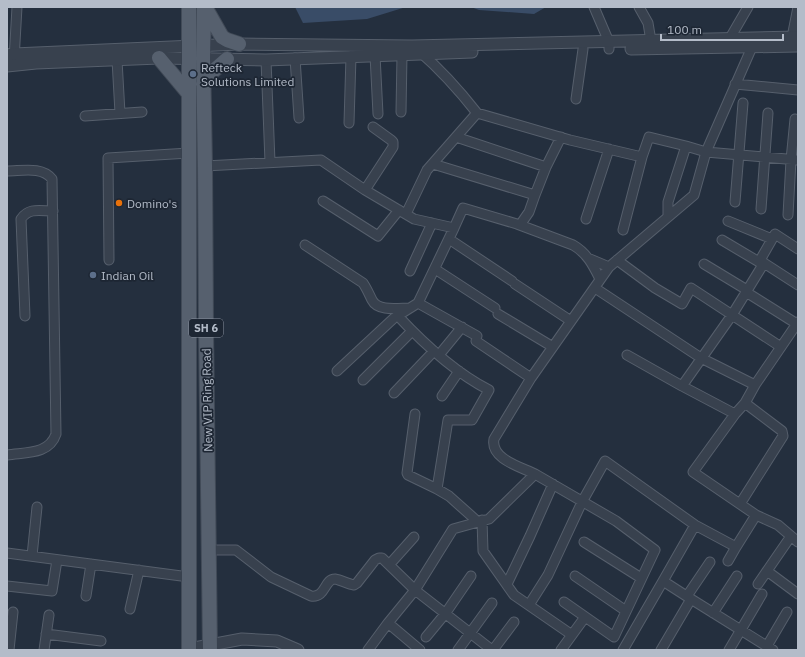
<svg xmlns="http://www.w3.org/2000/svg" width="805" height="657" font-family="'IBM Plex Sans',sans-serif">
<style>
.water{fill:#394c67}
.lines{fill:none;stroke-linecap:round;stroke-linejoin:round}
.minor-casing{stroke:#565f6c;stroke-width:11}
.tertiary-casing{stroke:#565f6c;stroke-width:13}
.primary-casing{stroke:#414a57;stroke-width:16}
.minor{stroke:#38414e;stroke-width:9}
.tertiary{stroke:#38414e;stroke-width:11}
.primary{stroke:#56606e;stroke-width:14}
.service-dot{fill:#5c6f8a;stroke:#1d2633;stroke-width:1.5}
.food-dot{fill:#e8710a;stroke:#1d2633;stroke-width:1.5}
.labels{text-anchor:middle;dominant-baseline:central;stroke-width:3.5;stroke-linejoin:round;paint-order:stroke}
.shield{fill:#1d2633;stroke:#878f9c;stroke-width:1}
.shield-label{font-size:11px;font-weight:bold;fill:#b4bcc9}
.poi-label{font-size:12px;fill:#b4bcc9;stroke:#1d2633;text-anchor:start}
.street-label{font-size:12px;fill:#b4bcc9;stroke:#1d2633}
</style>
<rect width="100%" height="100%" fill="#242f3e"/>
<path class="water" d="M295,7H406L367,19L303,23Z
M471,7H546L534,14L479,10Z"/>
<g class="lines">
<g class="minor-casing">
<path id="minor" d="M594,7L609,42V49
M639,7L648,23L651,41
M792,37L798,7
M730,38L748,7
M419,51C441,70 459,90 477,113
M375,55L378,114
M295,58L299,118
M14,60L17,7
M117,60L120,113
M266,60L270,162
M735,84L798,90
M576,99L583,49
M401,112L402,55
M85,116L142,112
M349,123L351,56
M456,137L546,167L561,137
M433,164L535,195L546,167
M205,166L321,160L365,190L414,219L454,228L463,208L517,224L573,245C587,253 593,265 600,279
M7,171C22,171 42,166 52,179L56,434C49,455 25,452 7,455
M365,190L393,147V142L391,140L373,127
M323,201L378,236L399,210
M735,202L743,103
M761,209L768,113
M406,214L427,170L477,113L570,140L642,157L649,137L686,146L706,152L752,47
M788,215L791,160L795,119
M668,216V202L686,146
M586,219L609,149
M728,221L772,239
M520,225L529,212L535,195
M623,230L642,157
M449,239L512,281
M722,240L759,262
M305,245L363,283C367,289 369,294 372,300C378,312 399,308 410,308
M590,259L609,267L694,195L706,152L798,160
M109,260L108,158L189,153
M617,260L655,288L682,304L691,288L781,347
M764,263L759,262L775,234L798,249
M704,264L747,290
M435,269L495,308
M410,271L432,223
M515,284L571,321
M595,288L701,358L755,385
M746,292L797,324
M418,303L477,336
M498,314L553,347
M25,316L21,219C29,207 41,211 53,211
M398,316C425,345 454,372 489,390L472,420H448L437,489
M476,341L531,378
M439,355L462,327
M627,355L682,386L735,414
M337,371L394,318L418,303L454,228
M363,380L412,331
M682,386L732,315L764,263L798,285
M394,393L434,351
M442,396L459,371
M415,414L407,473L408,475L437,489L449,496L477,521
M535,474C521,467 490,459 494,439L531,378L609,267
M740,504L783,436L782,431L745,403
M756,515L693,472L735,414L745,403L755,385L798,322
M482,520L483,551L514,595L572,635
M584,542L641,578
M209,550H236L271,577L311,596C326,598 324,579 335,579C341,580 348,584 354,585L357,583L375,560L379,558H382L415,590L492,650
M7,553L189,577
M32,556L37,507
M728,561L736,547
M389,565L414,537
M767,571L798,594
M575,576L626,611
M663,581L695,525
M507,584L530,536L553,484
M758,584L791,536
M7,586L52,591L57,560
M86,596L91,564
M687,596L710,562
M529,605L548,575L582,502L605,461L695,525L736,547L756,515L778,525L798,542
M130,609L139,570
M713,613L737,576
M46,634L101,641
M426,637L445,614L471,576
M767,646L787,612
M9,650L13,612
M44,650L49,615
M368,650L388,623
M420,650L388,623L415,590L453,529L489,519L535,474L616,521L655,550L614,637L564,602
M458,650L492,603
M493,650L514,622
M561,650L585,617
M623,650L663,581L691,599
M661,650L691,599L773,650
M729,650L762,594"/>
</g>
<g class="tertiary-casing">
<path id="tertiary" d="M631,49L798,46
M7,55L14,54L239,44L412,46L798,37
M7,66L36,63L159,58L266,60L472,52
M189,649L242,639L277,641L298,650"/>
</g>
<g class="primary-casing">
<path id="primary" d="M189,7V650
M204,7L203,58L205,166L206,328L210,650
M205,7L222,37L227,40L239,44
M159,58L189,94
M203,84L211,73L227,59"/>
</g>
<use href="#minor" class="minor"/>
<use href="#tertiary" class="tertiary"/>
<use href="#primary" class="primary"/>
</g>
<g class="service-dot">
<circle cx="193" cy="74" r="4"/>
<circle cx="93" cy="275" r="4"/>
</g>
<circle class="food-dot" cx="119" cy="203" r="4"/>
<g class="labels">
<rect class="shield" x="189" y="319" width="34" height="18" rx="3"/>
<g class="shield-label">
<text x="206" y="328">SH 6</text>
</g>
<g class="poi-label">
<text x="201" y="67">Refteck<tspan x="201" dy="14">Solutions Limited</tspan></text>
<text x="127" y="203">Domino's</text>
<text x="101" y="275">Indian Oil</text>
</g>
<g class="street-label">
<text transform="translate(207 400) rotate(-91)">New VIP Ring Road</text>
</g>
</g>
<rect width="805" height="657" fill="none" stroke="#b4bcc9" stroke-width="16"/>
<path d="M661 34v6h122v-6" fill="none" stroke="#b4bcc9" stroke-width="2"/>
<text x="667" y="34" font-size="12" fill="#b4bcc9" stroke="#1d2633" stroke-width="3" paint-order="stroke">100 m</text>
</svg>
